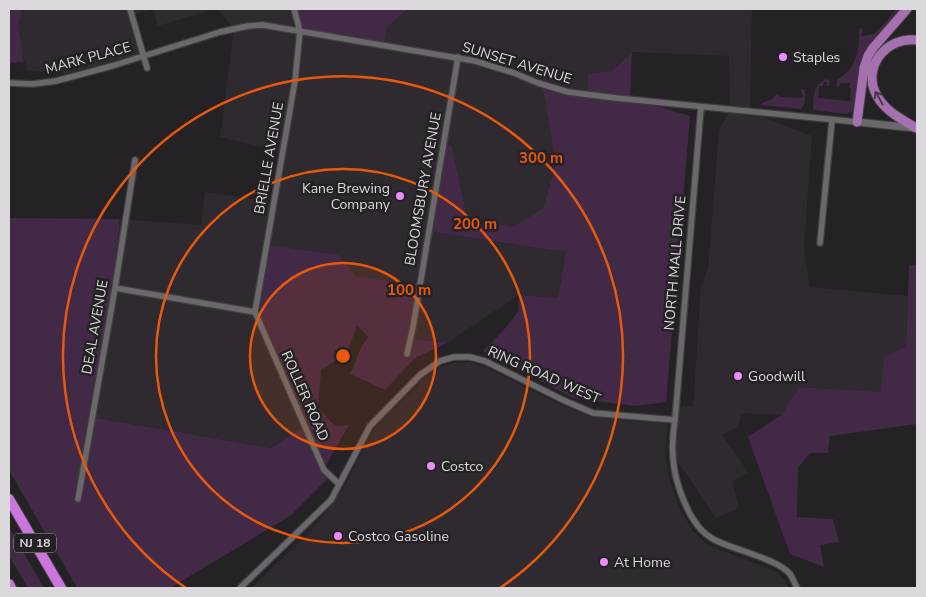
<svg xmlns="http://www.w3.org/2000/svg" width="926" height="597" font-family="'Nunito Sans',sans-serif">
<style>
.built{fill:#2f2930}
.green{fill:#422946}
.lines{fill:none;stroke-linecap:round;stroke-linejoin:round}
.minor-casing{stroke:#3f3d3f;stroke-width:8}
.tertiary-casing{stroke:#3f3d3f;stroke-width:9}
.primary-casing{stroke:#3f3d3f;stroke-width:11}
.motorway-casing{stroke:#3f3d3f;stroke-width:12}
.minor{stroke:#6b686b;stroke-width:5.5}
.tertiary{stroke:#6b686b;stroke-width:7}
.primary{stroke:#a570af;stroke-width:9}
.motorway{stroke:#cc75dc;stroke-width:10}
.oneway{stroke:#4b394e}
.ring{fill:none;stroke:#e8590c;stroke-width:2.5}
.poi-dot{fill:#eb8dfc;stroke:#242225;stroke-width:2}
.labels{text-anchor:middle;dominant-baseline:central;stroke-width:5;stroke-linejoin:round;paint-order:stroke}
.shield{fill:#242225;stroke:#a4a2a4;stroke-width:1}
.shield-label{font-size:12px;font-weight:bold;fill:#dbd9db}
.poi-label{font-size:14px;fill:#dbd9db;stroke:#242225;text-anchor:start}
.street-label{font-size:14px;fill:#dbd9db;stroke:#242225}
.centre{fill:#e8590c;stroke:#242225;stroke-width:2.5}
.ring-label{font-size:15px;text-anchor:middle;font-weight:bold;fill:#e8590c;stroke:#242225;stroke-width:5;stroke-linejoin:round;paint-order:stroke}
</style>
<rect width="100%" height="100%" fill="#242225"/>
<path class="built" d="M25,9H153L132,15L145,55L78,76L52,72L27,71L14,18Z
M153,9H215L158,26Z
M217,9H294L384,44L387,27L406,11V9H752L750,112L812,136L804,248L810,287L908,296L906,347L884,358L880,393L799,387L781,415L741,413L738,427L722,435L748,472L733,481L739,508L716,518L673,455L676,406L693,407L701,286L708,269L719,130L730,110L729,56L632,52L612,71L588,74L587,95L542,85L556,164L543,208L513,227L467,217L452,147L428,231L550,250L566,251L558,298L519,295L447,343L408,338L419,285L356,276L339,255L304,427L271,448L96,418L119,231V219L201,225L205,192L273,202L282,152L220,137L234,29Z
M469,362L483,366L561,405L591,417L668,424L665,451L668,473L678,505L693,531L699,537L710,546L775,571L785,579L789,588H251L307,535L333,503L344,487L374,429L424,379L433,372L442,366L454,363Z"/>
<path class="green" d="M9,9H22L18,25L24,62L9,63Z
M294,9H406V11L387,27L384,44L303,31Z
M896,9H902L864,55L859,70L856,104L853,111L846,114L814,110L813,108C814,95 813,85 826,79L830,81L829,86H827L826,82H824L823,86H819L818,98L850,101L851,89L849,87L850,83H840L839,87H837V80C840,77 844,76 847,72C859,60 859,44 859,29L861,28L862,29L863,33H861V36L874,34L885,23Z
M632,52L630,98L690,116L666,402L635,406L573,398L483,351L502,332L518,312L519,295L558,298L566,251L550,250L428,231L443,142L452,147L467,217L513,227L543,208L556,164L542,85L587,95L588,74L612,71Z
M801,89H804C806,94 806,105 801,109L761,105L762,103L772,99L777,94L781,97L801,98L803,95L801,93Z
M9,218L119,219V231L96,418L271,448L304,427L258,318L267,245L339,255L356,276L419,285L408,338L447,343L415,358L385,390L350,374L361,348L368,337L357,325L347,353L321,370L318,408L335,426L349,425L325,467L328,478L290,516L170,588H77L9,470Z
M917,264V424L830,436L828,453H810L798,468L797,517L833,519L839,542L820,545L824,567L790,554L748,437L781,415L799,387L880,392L884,357L906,347L909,266Z
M9,527L44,588H28L9,556Z"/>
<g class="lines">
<g class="minor-casing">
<path id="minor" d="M130,9L147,68
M9,83L33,84L56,81L112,66L220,32L248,26L263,25L475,61L514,73L538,83L568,92L616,98L857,122
M701,107L675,420C669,455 674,483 690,514C696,524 702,533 713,539C733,550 776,558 790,574C793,579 795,583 797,588
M820,243L832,120
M115,288L255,312
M255,312L295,81L300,31L294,9
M255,312L324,470L339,484
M407,354L413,327L458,57
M78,499L115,288L135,160
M240,588L331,500L370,426L420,375L440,361L454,357H470L485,361L563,400L593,413L675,420"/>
</g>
<g class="tertiary-casing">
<path id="tertiary" d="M857,122L914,128"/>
</g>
<g class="primary-casing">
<path id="primary" d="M857,122L864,68L868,56L873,48L907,9
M916,128C902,119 886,112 877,96C861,68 886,36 917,40"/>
</g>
<g class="motorway-casing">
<path id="motorway" d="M9,499L61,588
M9,584L11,588"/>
</g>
<use href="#minor" class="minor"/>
<use href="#tertiary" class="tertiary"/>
<use href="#primary" class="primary"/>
<use href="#motorway" class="motorway"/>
</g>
<defs><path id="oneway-shaft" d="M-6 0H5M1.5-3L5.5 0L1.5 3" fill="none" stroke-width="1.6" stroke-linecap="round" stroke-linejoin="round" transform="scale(1.25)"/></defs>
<use class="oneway" href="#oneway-shaft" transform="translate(879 98) rotate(-120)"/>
<circle cx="343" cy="356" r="93" fill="#e8590c" fill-opacity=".12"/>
<g class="ring">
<circle cx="343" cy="356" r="93"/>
<circle cx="343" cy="356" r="187"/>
<path d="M186 588A280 280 0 1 1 500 588"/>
</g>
<g class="poi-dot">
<circle cx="783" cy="57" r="5"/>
<circle cx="400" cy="196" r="5"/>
<circle cx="738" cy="376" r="5"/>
<circle cx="431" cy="466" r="5"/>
<circle cx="338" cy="536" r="5"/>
<circle cx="604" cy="562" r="5"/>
</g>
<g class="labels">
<rect class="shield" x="14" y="533.5" width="42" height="19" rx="4"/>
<g class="shield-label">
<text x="35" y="543">NJ 18</text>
</g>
<g class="poi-label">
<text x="793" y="57">Staples</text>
<text x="390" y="188" text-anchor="end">Kane Brewing<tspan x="390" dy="16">Company</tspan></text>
<text x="748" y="376">Goodwill</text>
<text x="441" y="466">Costco</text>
<text x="348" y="536">Costco Gasoline</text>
<text x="614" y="562">At Home</text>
</g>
<g class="street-label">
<text transform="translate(88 58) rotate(-15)">MARK PLACE</text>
<text transform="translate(517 63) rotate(17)">SUNSET AVENUE</text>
<text transform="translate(269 158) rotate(-80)">BRIELLE AVENUE</text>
<text transform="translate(423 189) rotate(-80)">BLOOMSBURY AVENUE</text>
<text transform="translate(675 263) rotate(-85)">NORTH MALL DRIVE</text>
<text transform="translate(95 327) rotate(-80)">DEAL AVENUE</text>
<text transform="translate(544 375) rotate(24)">RING ROAD WEST</text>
<text transform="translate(305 396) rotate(66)">ROLLER ROAD</text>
</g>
</g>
<circle cx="343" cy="356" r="8" class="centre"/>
<g class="ring-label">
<text x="541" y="163">300 m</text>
<text x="475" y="229">200 m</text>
<text x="409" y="295">100 m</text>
</g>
<rect width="926" height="597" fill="none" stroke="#dbd9db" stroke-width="20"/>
</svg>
